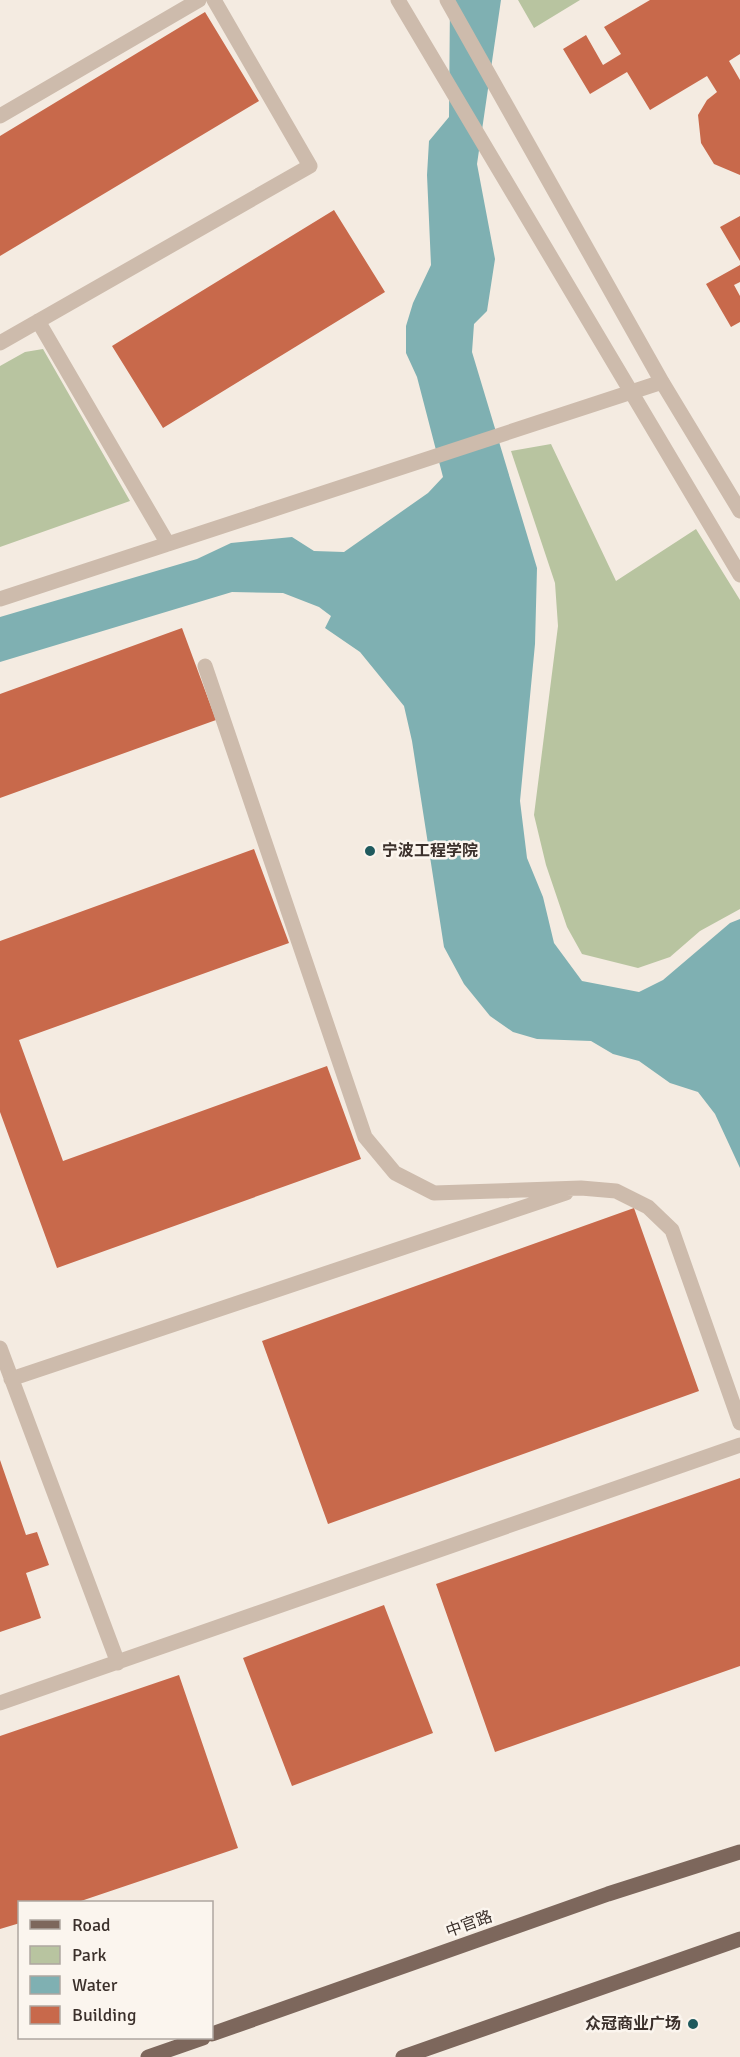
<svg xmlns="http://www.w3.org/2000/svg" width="740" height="2057" font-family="Signika,'Noto Sans SC',sans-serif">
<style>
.green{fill:#b8c4a0}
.water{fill:#7fb0b2}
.building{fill:#c8694b}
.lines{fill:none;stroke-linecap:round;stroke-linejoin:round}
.service{stroke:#cdbbac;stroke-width:15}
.primary{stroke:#7d675c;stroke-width:15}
.poi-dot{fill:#1f5a5e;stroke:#fbf5ee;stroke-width:2}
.labels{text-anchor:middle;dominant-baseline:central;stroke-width:5;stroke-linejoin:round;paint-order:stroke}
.poi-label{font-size:16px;font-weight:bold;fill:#3b302b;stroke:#fbf5ee;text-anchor:start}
.street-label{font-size:16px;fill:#3b302b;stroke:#fbf5ee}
</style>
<rect width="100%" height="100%" fill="#f4ebe1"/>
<path class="green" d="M518,0H580L534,28Z
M43,349L130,501L0,547V366L25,352Z
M551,444L616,581L696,529L740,600V909L700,931L670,957L638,968L582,954L567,927L546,865L534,815L558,626L555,583L511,451Z"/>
<path class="water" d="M450,0H501L477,164L495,259L487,311L474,324L472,352L537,568L535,644L520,801L527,858L543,897L554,943L582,981L639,992L663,980L730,923L740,919V1168L715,1114L698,1092L670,1083L639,1061L613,1054L591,1041L537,1039L513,1032L490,1016L464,984L444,947L412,741L404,706L360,652L325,628L331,616L319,607L283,593L232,592L0,662V617L197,559L231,543L292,537L314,551L344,552L428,493L443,477L417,377L406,353V326L413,303L431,265L427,175L429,141L449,117Z"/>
<path class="building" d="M650,0H740V54L729,61L740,80V175L714,164L701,143L698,115L707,100L717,92L707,76L650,110L627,72L590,94L563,49L586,35L603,65L621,54L604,27Z
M205,12L259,101L0,256V136Z
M334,210L385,292L163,428L112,346Z
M740,216V261L720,227Z
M740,265V282L734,285L740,296V322L731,327L706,284Z
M182,628L216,720L0,798V694Z
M254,849L289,943L19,1040L63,1161L327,1066L361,1159L57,1268L0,1112V941Z
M634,1208L699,1391L328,1524L262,1341Z
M0,1460L26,1535L37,1532L49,1565L26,1573L41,1618L0,1632Z
M740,1478V1666L495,1752L436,1584Z
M384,1605L433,1733L292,1786L243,1658Z
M179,1675L238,1848L78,1902H20V1923L0,1929V1736Z"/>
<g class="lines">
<path class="service" d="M398,0L740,575
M447,0L662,382L740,511
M0,116L199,0
M38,321L168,544
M0,343L310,166L214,0
M0,599L662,382
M205,666L365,1137L395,1173L434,1193L581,1188L616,1191L648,1207L672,1230L740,1423
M0,1348L118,1663
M11,1379L566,1193
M0,1703L740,1445"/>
<path class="primary" d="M212,2034L608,1894L740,1852
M148,2057L203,2038
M403,2057L740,1939"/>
</g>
<g class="poi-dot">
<circle cx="370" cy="851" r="6"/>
<circle cx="693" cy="2024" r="6"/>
</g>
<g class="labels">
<g class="poi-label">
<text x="382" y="851">宁波工程学院</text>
<text x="681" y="2024" text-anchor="end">众冠商业广场</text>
</g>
<g class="street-label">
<text transform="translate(469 1924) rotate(-20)">中官路</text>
</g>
</g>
<rect x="18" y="1901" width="195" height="138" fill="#fbf5ee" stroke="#aea6a0" stroke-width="1.5"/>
<rect x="30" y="1920" width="30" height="9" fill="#7d675c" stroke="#aea6a0" stroke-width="1.5"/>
<text x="72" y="1931" font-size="18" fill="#3b302b">Road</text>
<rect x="30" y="1946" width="30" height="18" fill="#b8c4a0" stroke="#aea6a0" stroke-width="1.5"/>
<text x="72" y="1961" font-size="18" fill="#3b302b">Park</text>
<rect x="30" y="1976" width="30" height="18" fill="#7fb0b2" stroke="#aea6a0" stroke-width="1.5"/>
<text x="72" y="1991" font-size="18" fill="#3b302b">Water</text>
<rect x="30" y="2006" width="30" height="18" fill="#c8694b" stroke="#aea6a0" stroke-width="1.5"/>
<text x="72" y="2021" font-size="18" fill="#3b302b">Building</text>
</svg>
